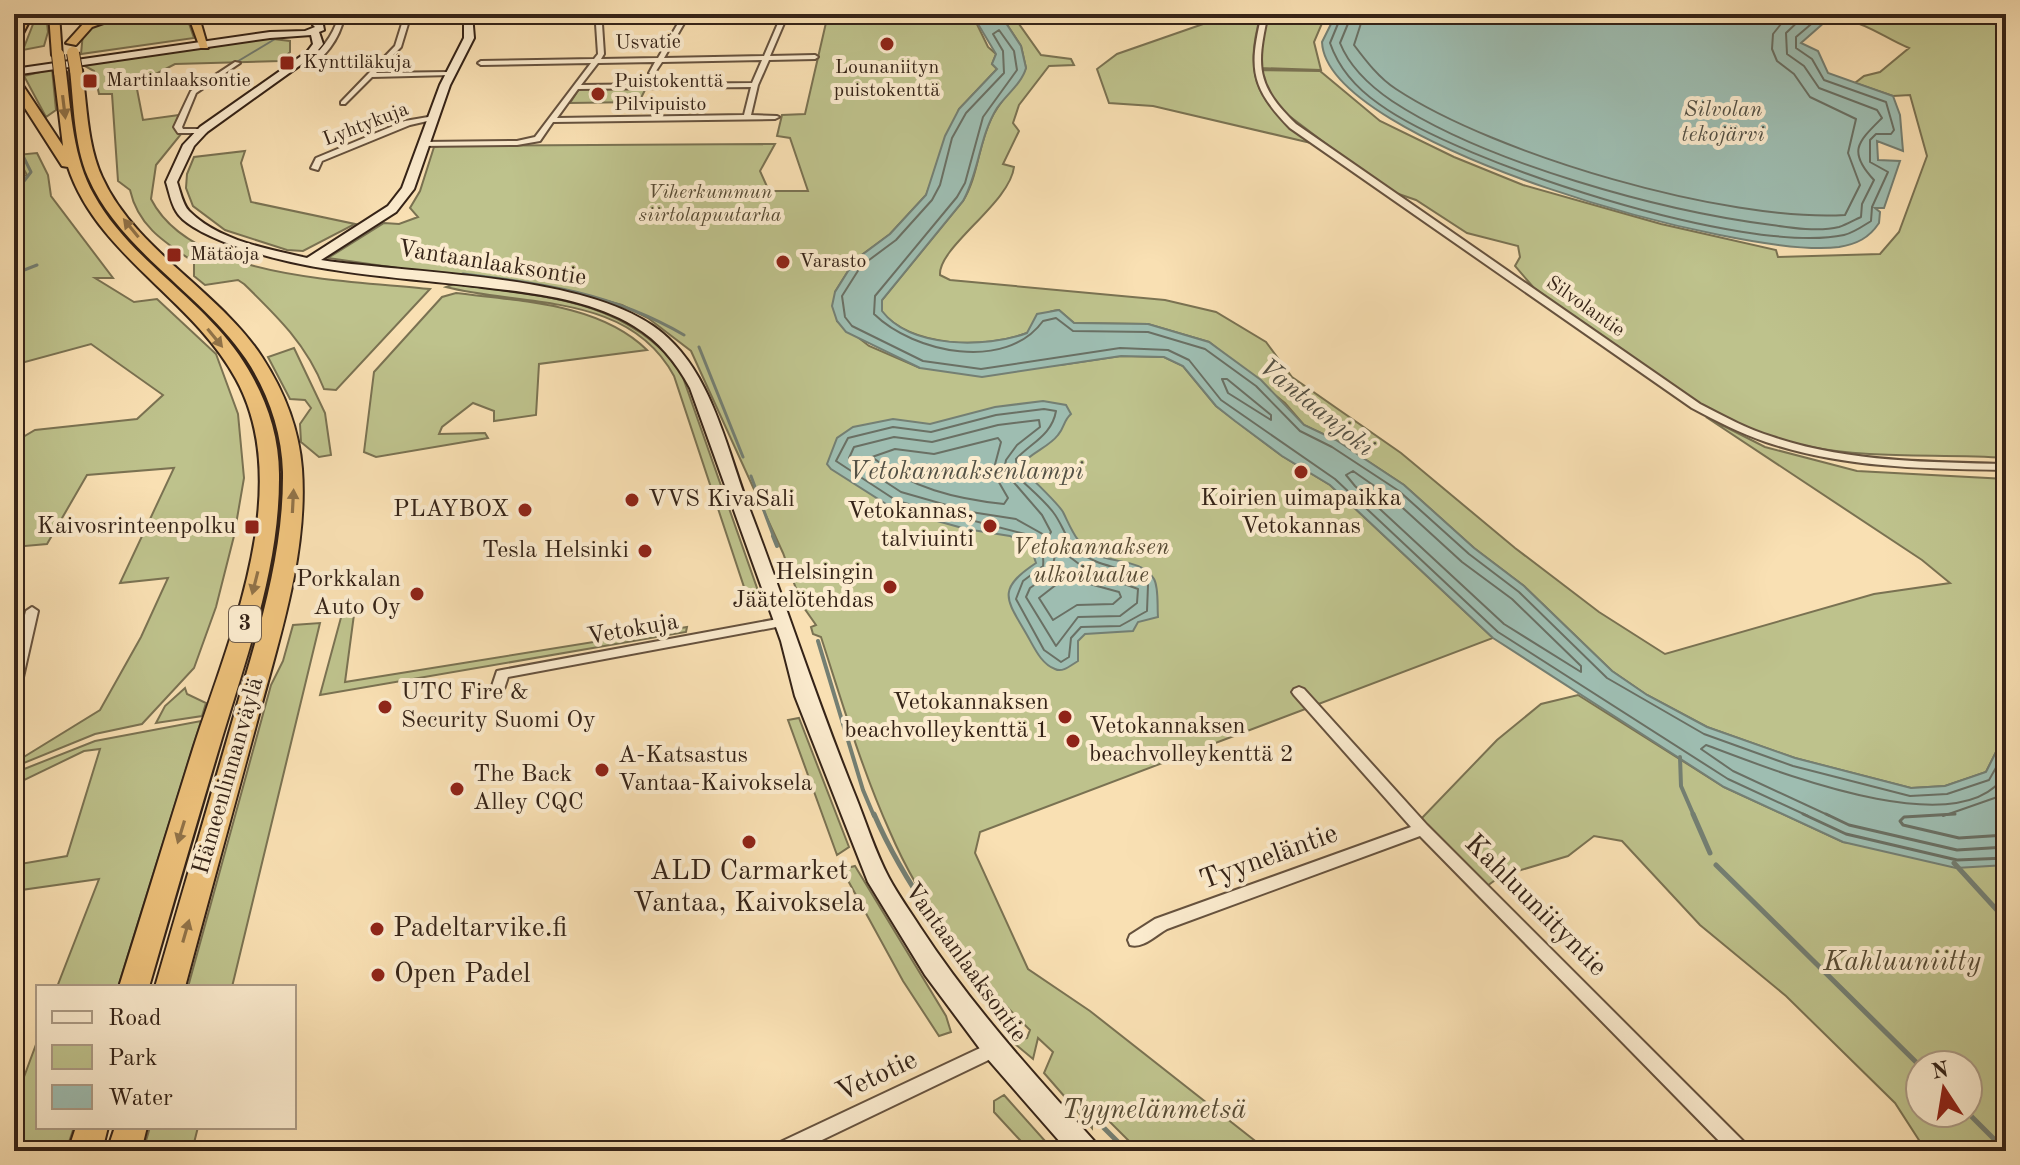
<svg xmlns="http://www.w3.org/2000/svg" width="2020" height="1165" font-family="'Old Standard TT',serif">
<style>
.green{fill:#bec28c;stroke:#7a7252;stroke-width:2;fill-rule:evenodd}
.water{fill:#9ebdb1;stroke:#747f73;stroke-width:2}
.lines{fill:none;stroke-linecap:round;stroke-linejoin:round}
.shore-far1{stroke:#6a7064;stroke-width:2}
.shore{stroke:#6a7064;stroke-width:3}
.stream-far3{stroke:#747f73;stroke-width:2}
.stream-far2{stroke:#747f73;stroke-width:3}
.stream-far1{stroke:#747f73;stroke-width:4}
.stream{stroke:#747f73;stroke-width:5}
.street-casing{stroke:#66523e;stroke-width:4}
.secondary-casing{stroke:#352317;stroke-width:4}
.highway-casing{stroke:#352317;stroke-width:4}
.street{fill:#fbebce;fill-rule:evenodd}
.secondary{fill:#fbebce;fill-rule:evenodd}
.highway{fill:#ecc07a;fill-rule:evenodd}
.highway-bridge-casing{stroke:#352317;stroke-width:14;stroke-linecap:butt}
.highway-bridge{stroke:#ecc07a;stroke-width:12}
.oneway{fill:#907248}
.poi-dot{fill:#8f2418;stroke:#fbebce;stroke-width:3}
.labels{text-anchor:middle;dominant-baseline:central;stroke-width:8;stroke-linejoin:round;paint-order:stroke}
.far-street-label{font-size:20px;fill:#352317;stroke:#fbebce}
.far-poi-label{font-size:20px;fill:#352317;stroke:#fbebce;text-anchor:start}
.far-park-label{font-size:20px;font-style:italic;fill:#574b34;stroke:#fbebce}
.far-water-label{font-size:22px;font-style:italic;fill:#545145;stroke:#fbebce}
.shield{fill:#fbebce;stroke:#705f4e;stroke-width:2}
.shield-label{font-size:22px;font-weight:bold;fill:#352317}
.street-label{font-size:24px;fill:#352317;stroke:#fbebce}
.poi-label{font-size:24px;fill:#352317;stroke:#fbebce;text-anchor:end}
.park-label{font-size:24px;font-style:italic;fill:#574b34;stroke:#fbebce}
.water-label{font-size:26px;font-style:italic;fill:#545145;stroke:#fbebce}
.near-street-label{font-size:28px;fill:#352317;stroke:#fbebce}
.near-poi-label{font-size:28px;fill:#352317;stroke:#fbebce;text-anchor:start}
.near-park-label{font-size:28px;font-style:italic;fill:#574b34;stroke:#fbebce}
</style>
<rect width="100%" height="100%" fill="#f9e0b3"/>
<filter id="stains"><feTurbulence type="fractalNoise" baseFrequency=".0025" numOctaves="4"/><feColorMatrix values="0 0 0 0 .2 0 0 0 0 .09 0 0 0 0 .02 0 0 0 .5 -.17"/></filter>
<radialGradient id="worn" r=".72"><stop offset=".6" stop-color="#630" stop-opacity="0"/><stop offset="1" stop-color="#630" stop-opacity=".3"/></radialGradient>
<path class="green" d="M37,14H46L48,32L44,46L23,50Z
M130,14L186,15L194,38L81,54L83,33L87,28Z
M480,14H565L566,22H476L474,16Z
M828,14H972L988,47L996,54L992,64L997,69L959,109L926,195L890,234L855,260L835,292L837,321L869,346L920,368L1060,365L1121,356L1164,357L1183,366L1216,406L1282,456L1330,485L1493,638L980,832L975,853L1028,969L1090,1011L1268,1151H1139L1101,1113L1092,1120V1128L1044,1073L1053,1052L1038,1038L1033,1059L1014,1043L1027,1038L1030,1030C975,978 920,902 890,832C862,770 842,702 821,637L813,634L811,627L816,625L802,605L783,553L691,351L648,318L622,305L585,295L328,258L384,223L399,224L418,217L410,208L420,191L434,147L439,146L775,144L760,171L769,191H808L790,138L777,136L782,115L805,114Z
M1000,14H1012L1041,55L1071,59L1074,65L1049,66L1019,105L1013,123L1019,131L1003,164L1014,167C1010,203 938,247 940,275L950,280L1165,300L1216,312L1266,342L1292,377L1401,453L1515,548L1599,612L1665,654L1874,594L1950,583L1922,560L1706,417L1765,447L1857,471L2006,479V732L1986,772L1945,786L1911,788L1795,758L1707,727L1647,695L1612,671L1524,586L1474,548L1404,485L1336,440L1304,425L1285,403L1209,342L1148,324L1074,323L1059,310C1041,311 1038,323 1027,333C985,349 912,348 881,311L882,300L963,201C978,177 978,146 991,119C1000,100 1016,86 1026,68L1021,46Z
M1205,14H1261C1242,80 1259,103 1311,143L1153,106L1109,103L1097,69L1117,54L1206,23Z
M1267,14H1326L1314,42L1321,70L1259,68Z
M1900,14H2006V458C1939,453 1872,460 1806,446C1703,426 1618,347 1534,288L1515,266L1520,257L1518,246L1467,233L1416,200L1387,190L1280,109L1262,82L1259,70L1320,71L1380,121L1454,157L1523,185L1661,224L1776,250L1778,257L1880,254L1899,232L1927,156L1910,95L1893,96L1855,83L1864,76L1880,72L1909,48C1887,39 1871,26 1848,20Z
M265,38L290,41V52L281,61L175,64L136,84L143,120L179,115L174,127L182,133L156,165L151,199C192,280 349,280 430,289L336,390L324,389C307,345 277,316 244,284L238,280L205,285L194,276V262C164,242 138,226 130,190L118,181L112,94H99L94,71L83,65Z
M52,69L56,110L46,117L24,76Z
M584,88H646L639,102L570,103L579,89Z
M245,151L241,163L251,202L355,224L303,251L287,250L225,230L193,206L186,188L187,174L194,157Z
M37,153L48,175L51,196L113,278H95L134,302L157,299L216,354L238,414L244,478L234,536L216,607L194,668L142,724L95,734L14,767V763L100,710L141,637L168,578L120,583L174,468L87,475L47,544L14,547V479L22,463L18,440L35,430L137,419L163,395L91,344L14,365V178L27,175L16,155Z
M454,284C540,296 621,297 680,369L763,605L751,608L674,376C629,292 524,307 446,287Z
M456,293C519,301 599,303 647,350L539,364L536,415L494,421V411L473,403L442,427L439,434L485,433L488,438L376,457L364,452L374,372L442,297Z
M294,348L325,413L331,455L319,457L301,442L300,424L311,408L305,400L290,399L268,357Z
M355,607L345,682L687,627L686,632L320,695L343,610Z
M320,623L232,987H188L271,685L283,661L293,625Z
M185,688L187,694L206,703L202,716L156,723L165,706Z
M1578,695L1724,787L1843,842L2006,865V1151H1926L1895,1103L1786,996L1700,925L1622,841L1594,836L1568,856L1501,876L1487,886L1420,820L1497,740L1541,704ZM1920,1065H1968V1113H1920Z
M799,718L849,847L837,855L788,720Z
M201,721L118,987H57L99,879L14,891V865L67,856L100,749L84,751L14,785V773L95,741Z
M855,866L946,1016L951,1032L939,1036L903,981L845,875L843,869Z
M38,1039V1127H74L66,1151H14V1104Z
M1004,1095L1054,1151H1030L994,1112V1101Z
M150,1127H198L192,1151H143Z"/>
<path class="water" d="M972,14H1000L1021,46L1026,68C1022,83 1006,95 997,108C979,137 979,173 963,201L882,300V311C911,349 986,348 1027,333L1037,314L1059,310L1074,323L1148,324L1209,342L1261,380L1304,425L1336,440L1404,485L1474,548L1524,586L1612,671L1647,695L1707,727L1795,758L1911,788L1945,786L1986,772L2006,732V865L1956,868L1843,842L1724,787L1493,638L1330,485L1282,456L1235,421L1216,406L1183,366L1164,357L1121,356L982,377L920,368L846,332L837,321L832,306L835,292L855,260L890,234L926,195L945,136L959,109L997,69L992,64L996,54Z
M1336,14H1863V18L1826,21L1801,43L1818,51L1828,73L1893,96L1900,115L1903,151L1877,141L1878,160L1900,161L1884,208H1875L1880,212L1879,223C1869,238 1857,244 1839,247C1743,260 1326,144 1322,42Z
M1043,401L1066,405L1071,414C1063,421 1065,427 1058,435C1049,447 1032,452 1022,464L1024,472C1032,478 1059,505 1063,512C1072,530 1077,546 1097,555C1115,563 1143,560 1154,579C1159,588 1157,606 1158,617L1138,622L1133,631L1085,634L1078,641V661C1071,665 1063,673 1055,669C1041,664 1034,647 1027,635C1007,600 995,590 1036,563L1031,548L1010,536L966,529L894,509L831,469L827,464L837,438L853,427L893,419L930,424L995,407Z"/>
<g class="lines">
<path class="shore-far1" d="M1342,14L1330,43C1339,69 1356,88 1379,104C1460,163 1746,256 1844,235C1853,233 1863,226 1871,221L1872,207L1888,172L1870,162V140L1876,134H1891L1894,130L1886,102L1824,80L1812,59L1796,48V37L1823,14
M1352,14L1340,43C1350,68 1370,86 1392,101C1486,163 1661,211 1772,225C1792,228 1819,232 1839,227C1846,225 1854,220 1861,217L1862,204L1874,180C1847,151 1858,142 1882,118L1877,110L1819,88L1804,66L1787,54L1786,33L1806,14
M1364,14L1354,45C1366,61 1379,78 1396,89C1496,155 1726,222 1845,215L1860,185L1848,153L1856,119L1810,97L1794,74L1777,61L1772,49L1773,34L1789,14
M1222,379H1227L1271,415V420L1228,393Z
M1044,409L1056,411C1052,435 1031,443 1016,459L1017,476C1029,488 1043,499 1053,512C1064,526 1065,541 1081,553C1101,569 1131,566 1148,585L1147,611L1120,626L1081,627L1071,638L1069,657L1061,662L1044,650L1016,599L1023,581L1043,566C1045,550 1037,543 1025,534L897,501L836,461L848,438L893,427L931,432L996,415Z
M1039,420L1040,427L1017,445L1006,460L1004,471L1042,515L1051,532L1048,537L1016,519L971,512L901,492L849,458L854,447L894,437L932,442L998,425Z
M998,438L1001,442L993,472L1008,498L1004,504C956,499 910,488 872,457L895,449L934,454Z
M1353,471L1393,499L1462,562L1512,599L1581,666V672L1504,624L1355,486L1346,475Z
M1057,547L1088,571L1138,589L1137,603L1120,616L1078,617L1056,646L1026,597L1030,588L1051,573Z
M1065,572L1086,583L1119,592L1121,597L1113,604L1077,605L1053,620L1039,598L1057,584Z
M1808,816L1728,779L1498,632L1335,479L1221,400L1189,360L1168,350L1120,348L981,369L923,361L852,326L845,317L842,296L861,266L896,240L932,200L940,185L952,138L966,113L1004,73L1003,51L993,34L999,30L1014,51L1017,70L983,117L965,183L957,197L875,296L874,314C914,353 1006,372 1043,321L1056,318L1073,331L1148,332L1205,349L1256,386L1300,431L1332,447L1399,491L1469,554L1519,592L1607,678L1704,734L1793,766L1910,796L1947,794L1989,780L2006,750
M1830,816L1733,771L1701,749L1706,745C1766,767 1963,849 2006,773
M1943,816L2006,794"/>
<path class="shore" d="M1803,814L1846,834L1957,860L2006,858
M1826,814L1849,825L1957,850L2006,847
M1955,814L1904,817L1900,821L1903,825L1959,838L2006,835"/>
<path class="stream-far3" d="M235,63L275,39L269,38"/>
<path class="stream-far2" d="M14,194L31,172L22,154
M14,274L37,265
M463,274C543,283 614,294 684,335
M699,347L743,457
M751,476L774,538"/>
<path class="stream-far1" d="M773,536L777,546
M818,641L863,790L874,816
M1680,757L1681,786L1694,816"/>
<path class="stream" d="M874,814C909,895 966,963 1020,1032
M1693,814L1710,853
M1954,863L2006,920
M1716,865L1920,1066
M1968,1113L2006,1151
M1104,1128L1127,1151"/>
<g class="street-casing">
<path id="street" d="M405,14H411L401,47L376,73L449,72L452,74L451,75L372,77L345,104H341V102L395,46Z
M601,14H607L602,24L604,54L601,59L658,58L680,20L683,18L686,20L664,58L764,56L782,14H788L770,56L815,55L818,57L815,59L769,60L758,85L751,115L777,116L779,117L775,119L553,122L540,141L517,145L420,146L419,144L423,142L517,141L535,137L591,63L481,65L478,63L481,61L594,59L598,54L596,24ZM762,60L752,83L581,85L598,63L655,62L649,73L652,75L654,74L662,62ZM751,87L744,115L557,118L578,89Z
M1262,14H1268C1256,67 1256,85 1296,124L1700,404C1723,416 1747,429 1773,437C1847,462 1928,462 2006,464V470C1926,469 1843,468 1766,442C1740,433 1716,421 1692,408L1290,128C1250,87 1249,68 1262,14Z
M339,16L344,17C340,37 324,63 303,67V65C321,51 332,38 339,16Z
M235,62L240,63L196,93L182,127L183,129H203L207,131L206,133H178L174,127L191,91Z
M434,116L436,117V119L410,125L322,161L318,170L311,168L316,158L405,121Z
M32,607L38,611L21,686L19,689L14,691V659L26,611Z
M783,618L787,619L789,622L787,625L508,677L504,689H494L492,686L497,671L502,670Z
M1299,687L1304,689L1427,825L1747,1145L1750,1151H1729L1420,836L1167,929C1156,935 1143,949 1130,945L1128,940L1130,935L1155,919L1411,827L1294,695L1292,692L1294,689Z
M995,1041L1001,1044L1003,1049L1001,1054L799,1151H771L774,1145Z"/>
</g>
<g class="secondary-casing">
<path id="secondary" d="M322,14H331L323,25L324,30L319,32L323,44L313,56L207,132L194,146L177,182C180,191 183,205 189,211C219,241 268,249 307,258L388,206L402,188L440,85L464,38V14H472L474,38L450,85L414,189L396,212L321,260C413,274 578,274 653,326C710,365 725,444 748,505C785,601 816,699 855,795C866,822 875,852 889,878C898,895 910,911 920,927C971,1005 1033,1073 1095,1142L1099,1151H1068L986,1057L925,975L868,882L795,696L781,641L690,388C676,362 659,341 634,326C589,299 533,293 482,287C399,277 311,274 232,245C216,239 184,226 176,211C171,203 169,191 166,182L183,145L200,127L307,52L313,44L311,35L270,38L14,75V69L270,32L305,31L315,27L313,25Z"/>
</g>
<g class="highway-casing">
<path id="highway" d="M23,14H33L20,39L14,42V29Z
M49,14H59L62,57L52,55Z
M113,14H129L92,27L76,45L66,43L84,23Z
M184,14L199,17L208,48H200L190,20Z
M76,66L82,70C87,105 87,144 102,177C135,250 218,290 262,357C284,391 299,428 302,469C308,553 279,639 258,718C234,808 209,897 185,987H155C180,900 206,813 231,726C255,643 284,559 283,472C282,432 268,392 246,359C201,293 120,251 88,177C74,144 74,105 70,70Z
M60,68L66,72C71,113 73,158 94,195C127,256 199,297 239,355C263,390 279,431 279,474C280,565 248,652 222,738C197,821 173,904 149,987H119C144,908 168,828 193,749C228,641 296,488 236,379C193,299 97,255 68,167L62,166L14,91V77L18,78L63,146L54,72Z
M76,1127H108L102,1151H68Z
M115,1127H147L141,1151H107Z"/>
</g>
<use href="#street" class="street"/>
<use href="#secondary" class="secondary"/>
<use href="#highway" class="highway"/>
<g class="highway-bridge-casing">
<path id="highway-bridge" d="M73,53L76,70
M58,55L60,72"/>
</g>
<use href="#highway-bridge" class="highway-bridge"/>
</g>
<defs><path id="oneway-solid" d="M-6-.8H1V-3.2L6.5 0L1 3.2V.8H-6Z" transform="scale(2)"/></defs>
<g class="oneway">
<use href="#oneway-solid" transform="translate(64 107) rotate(83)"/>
<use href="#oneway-solid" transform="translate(131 228) rotate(-129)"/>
<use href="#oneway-solid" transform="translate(215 338) rotate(51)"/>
<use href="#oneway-solid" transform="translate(293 501) rotate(-87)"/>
<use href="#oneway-solid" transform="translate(255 583) rotate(104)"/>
<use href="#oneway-solid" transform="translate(181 832) rotate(107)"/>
<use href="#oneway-solid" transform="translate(186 931) rotate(-74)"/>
</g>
<g class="poi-dot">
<circle cx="887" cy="44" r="8"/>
<rect x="279" y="55" width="16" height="16" rx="4"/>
<rect x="82" y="73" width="16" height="16" rx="4"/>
<circle cx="598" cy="94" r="8"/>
<rect x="166" y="247" width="16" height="16" rx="4"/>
<circle cx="783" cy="262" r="8"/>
<circle cx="1301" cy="472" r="8"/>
<circle cx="632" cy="500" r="8"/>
<circle cx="525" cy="510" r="8"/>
<circle cx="990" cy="526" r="8"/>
<rect x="244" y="519" width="16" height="16" rx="4"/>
<circle cx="645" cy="551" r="8"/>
<circle cx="890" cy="587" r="8"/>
<circle cx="417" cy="594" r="8"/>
<circle cx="385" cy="707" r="8"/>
<circle cx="1065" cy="717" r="8"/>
<circle cx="1073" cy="741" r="8"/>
<circle cx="602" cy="770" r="8"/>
<circle cx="457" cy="789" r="8"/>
<circle cx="749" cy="842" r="8"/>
<circle cx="377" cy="929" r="8"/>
<circle cx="378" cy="975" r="8"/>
</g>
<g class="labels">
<g class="far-street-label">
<text transform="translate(648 43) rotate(-1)">Usvatie</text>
<text transform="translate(366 125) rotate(-21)">Lyhtykuja</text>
<text transform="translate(1585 307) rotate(35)">Silvolantie</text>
</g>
<g class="far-poi-label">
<text x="303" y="63">Kynttiläkuja</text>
<text x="887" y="68" text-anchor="middle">Lounaniityn<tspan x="887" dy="23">puistokenttä</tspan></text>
<text x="106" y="81">Martinlaaksontie</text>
<text x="614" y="82">Puistokenttä<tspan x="614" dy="23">Pilvipuisto</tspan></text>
<text x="190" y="255">Mätäoja</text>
<text x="799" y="262">Varasto</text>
</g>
<g class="far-park-label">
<text x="710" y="193">Viherkummun<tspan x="710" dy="23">siirtolapuutarha</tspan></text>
</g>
<g class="far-water-label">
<text x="1723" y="110">Silvolan<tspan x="1723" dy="25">tekojärvi</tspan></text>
</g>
<rect class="shield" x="229" y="606" width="32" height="36" rx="6"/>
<g class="shield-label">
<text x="245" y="624">3</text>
</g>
<g class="street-label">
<text transform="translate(492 264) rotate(9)">Vantaanlaaksontie</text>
<text transform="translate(633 630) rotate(-10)">Vetokuja</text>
<text transform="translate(229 776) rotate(-74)">Hämeenlinnanväylä</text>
<text transform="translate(965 963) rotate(54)">Vantaanlaaksontie</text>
</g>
<g class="poi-label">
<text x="1301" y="499" text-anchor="middle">Koirien uimapaikka<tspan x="1301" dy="28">Vetokannas</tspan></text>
<text x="648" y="500" text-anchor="start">VVS KivaSali</text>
<text x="509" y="510">PLAYBOX</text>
<text x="974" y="512">Vetokannas,<tspan x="974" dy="28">talviuinti</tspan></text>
<text x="236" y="527">Kaivosrinteenpolku</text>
<text x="629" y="551">Tesla Helsinki</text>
<text x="874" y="573">Helsingin<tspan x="874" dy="28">Jäätelötehdas</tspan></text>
<text x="401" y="580">Porkkalan<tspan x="401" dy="28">Auto Oy</tspan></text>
<text x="401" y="693" text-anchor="start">UTC Fire &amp;<tspan x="401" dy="28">Security Suomi Oy</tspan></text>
<text x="1049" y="703">Vetokannaksen<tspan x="1049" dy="28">beachvolleykenttä 1</tspan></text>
<text x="1089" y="727" text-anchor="start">Vetokannaksen<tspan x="1089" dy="28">beachvolleykenttä 2</tspan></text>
<text x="618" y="756" text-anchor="start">A-Katsastus<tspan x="618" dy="28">Vantaa-Kaivoksela</tspan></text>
<text x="473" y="775" text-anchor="start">The Back<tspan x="473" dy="28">Alley CQC</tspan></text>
</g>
<g class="park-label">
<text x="1091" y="548">Vetokannaksen<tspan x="1091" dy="28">ulkoilualue</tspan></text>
</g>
<g class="water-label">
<text transform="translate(1316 408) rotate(39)">Vantaanjoki</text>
<text x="966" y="472">Vetokannaksenlampi</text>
</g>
<g class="near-street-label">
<text transform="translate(1269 858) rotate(-20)">Tyyneläntie</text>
<text transform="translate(1535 906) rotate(45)">Kahluuniityntie</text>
<text transform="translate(877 1077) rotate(-25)">Vetotie</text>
</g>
<g class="near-poi-label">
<text x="749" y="872" text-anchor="middle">ALD Carmarket<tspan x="749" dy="32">Vantaa, Kaivoksela</tspan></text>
<text x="393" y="929">Padeltarvike.fi</text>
<text x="394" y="975">Open Padel</text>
</g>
<g class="near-park-label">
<text x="1902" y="963">Kahluuniitty</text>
<text x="1154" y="1111">Tyynelänmetsä</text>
</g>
</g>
<rect width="2020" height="1165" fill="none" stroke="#f9e0b3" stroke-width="48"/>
<rect x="16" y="16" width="1988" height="1133" fill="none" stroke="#352317" stroke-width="4"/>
<rect x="24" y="24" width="1972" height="1117" fill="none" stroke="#352317" stroke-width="2"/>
<rect x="36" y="985" width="260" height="144" fill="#fbebce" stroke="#ac9b85" stroke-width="2"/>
<rect x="52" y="1011" width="40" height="12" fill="#fbebce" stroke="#ac9b85" stroke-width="2"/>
<text x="108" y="1025" font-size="24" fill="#352317">Road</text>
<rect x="52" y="1045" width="40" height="24" fill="#bec28c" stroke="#ac9b85" stroke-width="2"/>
<text x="108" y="1065" font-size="24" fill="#352317">Park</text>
<rect x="52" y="1085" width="40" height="24" fill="#9ebdb1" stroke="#ac9b85" stroke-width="2"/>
<text x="108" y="1105" font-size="24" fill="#352317">Water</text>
<g transform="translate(1944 1089) rotate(348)"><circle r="38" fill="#fbebce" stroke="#ac9b85" stroke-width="2"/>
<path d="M0-6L14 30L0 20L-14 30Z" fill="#8f2418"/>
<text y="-12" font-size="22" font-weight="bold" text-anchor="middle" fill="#352317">N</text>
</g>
<rect width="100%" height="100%" filter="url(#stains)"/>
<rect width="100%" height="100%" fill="url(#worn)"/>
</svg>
